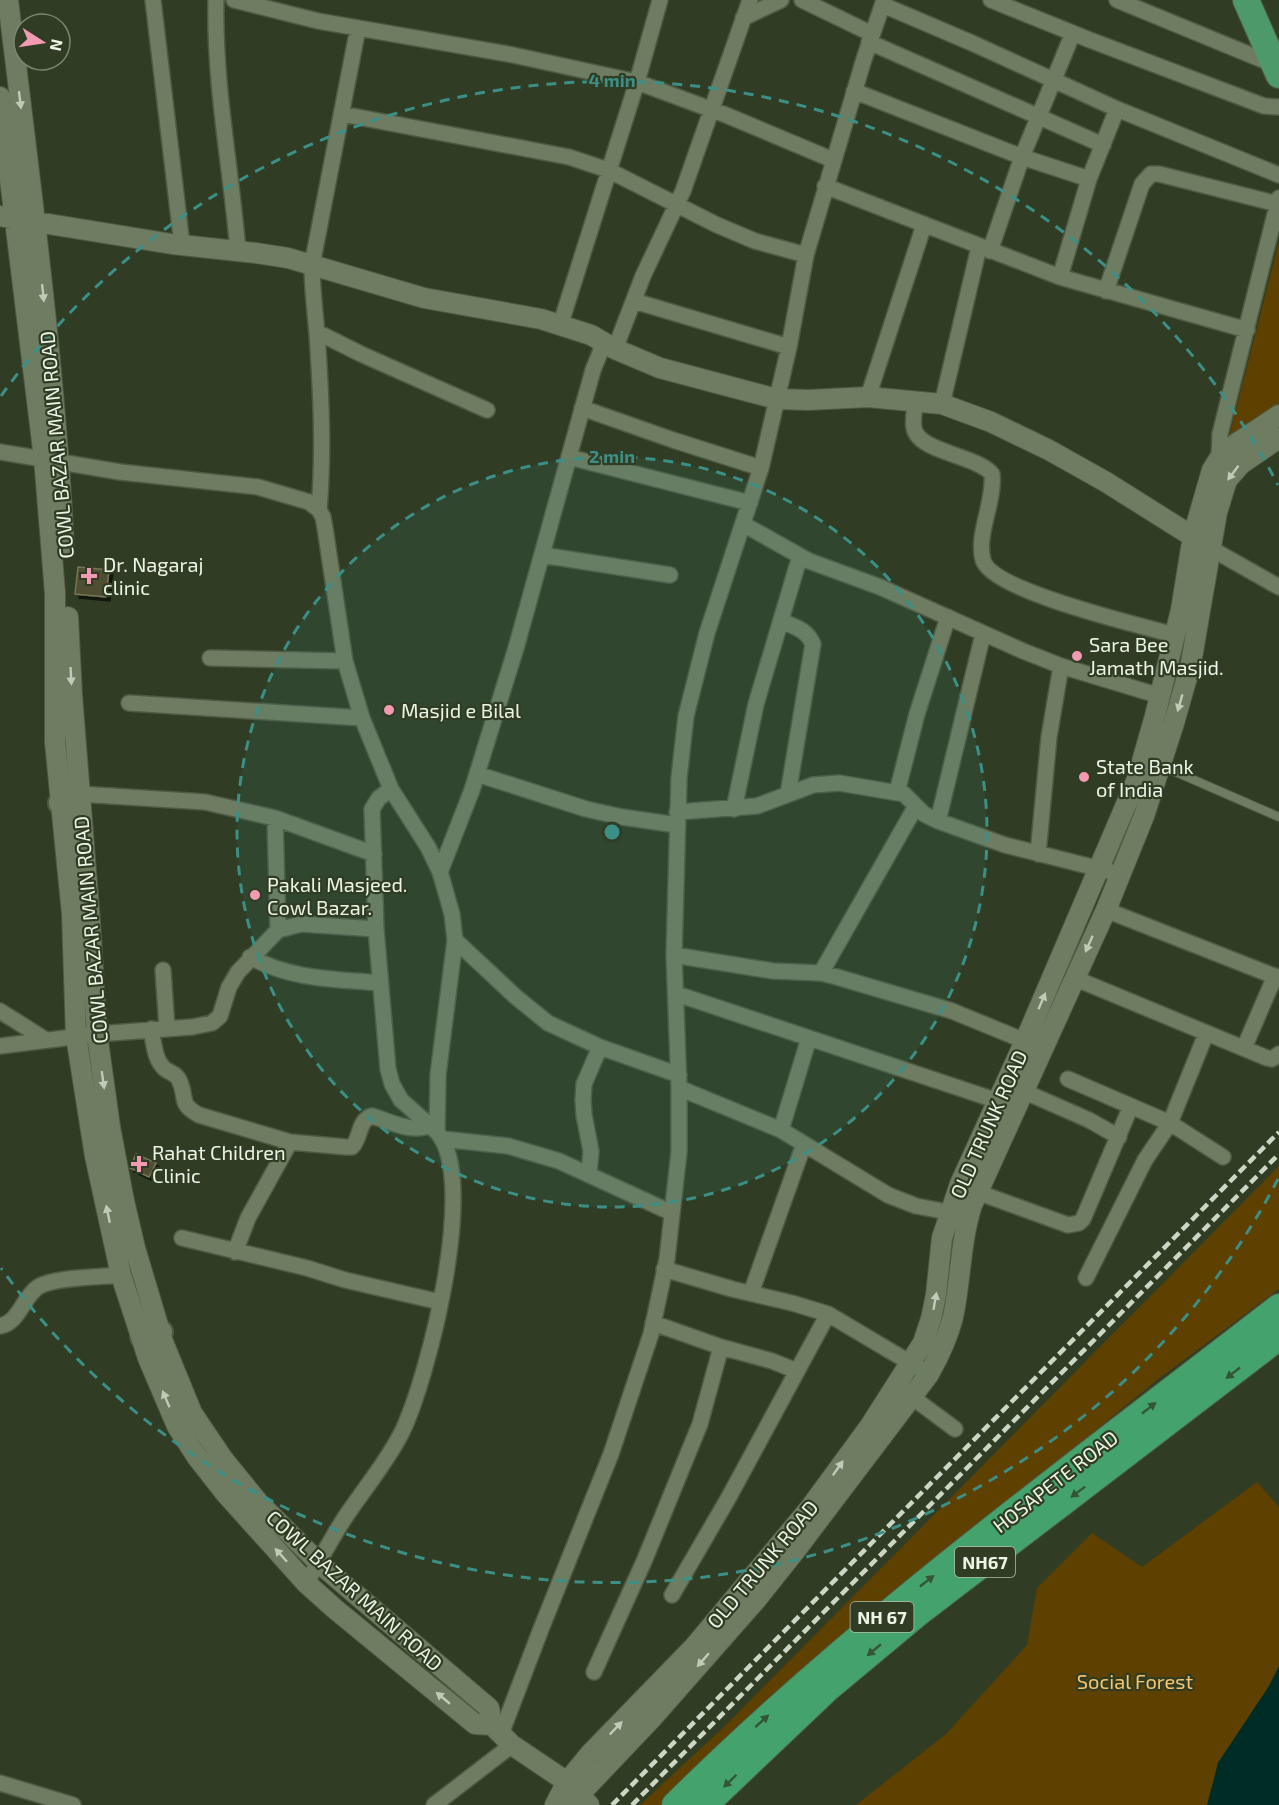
<svg xmlns="http://www.w3.org/2000/svg" width="1279" height="1805" font-family="'Exo 2',sans-serif">
<style>
.green{fill:#5e4000}
.water{fill:#002c26}
.building{fill:#504e30;stroke:#767455;stroke-width:1.5;filter:url(#shadow)}
.lines{fill:none;stroke-linecap:round;stroke-linejoin:round}
.service-casing{stroke:#4f5a44;stroke-width:10}
.minor-casing{stroke:#4f5a44;stroke-width:18}
.tertiary-casing{stroke:#4f5a44;stroke-width:22}
.secondary-casing{stroke:#4f5a44;stroke-width:26}
.primary-casing{stroke:#4f5a44;stroke-width:28}
.trunk-casing{stroke:#4f5a44;stroke-width:28}
.service{stroke:#6e7d61;stroke-width:8}
.minor{stroke:#6e7d61;stroke-width:15}
.tertiary{stroke:#6e7d61;stroke-width:20}
.secondary{stroke:#6e7d61;stroke-width:22}
.primary{stroke:#4e9969;stroke-width:26}
.trunk{stroke:#44a26c;stroke-width:26}
.rail{stroke:#ccd6c4;stroke-width:4.5;stroke-dasharray:9 4.5;stroke-linecap:butt}
.oneway{fill:#c0cbb7}
.oneway2{fill:#355636}
.ring{fill:none;stroke:#3b8f86;stroke-width:3;stroke-dasharray:10 8}
.poi-dot{fill:#f19ab1;stroke:#303d24;stroke-width:2}
.labels{text-anchor:middle;dominant-baseline:central;stroke-width:4.5;stroke-linejoin:round;paint-order:stroke}
.shield{fill:#303d24;stroke:#b4beab;stroke-width:1.5}
.shield-label{font-size:18px;font-weight:bold;fill:#ecf5e5}
.street-label{font-size:20px;fill:#ecf5e5;stroke:#303d24}
.poi-label{font-size:20px;fill:#ecf5e5;stroke:#303d24;text-anchor:start}
.park-label{font-size:20px;fill:#f8c46c;stroke:#303d24}
.centre{fill:#3b8f86;stroke:#303d24;stroke-width:3}
.ring-label{font-size:18px;text-anchor:middle;font-weight:bold;fill:#3b8f86;stroke:#303d24;stroke-width:4.5;stroke-linejoin:round;paint-order:stroke}
</style>
<defs>
<filter id="shadow"><feDropShadow dx="4" dy="4" stdDeviation="0" flood-color="#0009"/></filter>
</defs>
<rect width="100%" height="100%" fill="#303d24"/>
<path class="green" d="M1279,242V407L1228,441Z
M1279,1166V1289L1157,1380L766,1700L664,1805H640L726,1725Z
M1257,1482L1279,1507V1666L1269,1686L1218,1763L1208,1805H856L946,1734L1027,1645L1037,1588L1092,1533L1142,1567Z"/>
<path class="water" d="M1279,1666V1805H1207L1218,1763L1269,1686Z"/>
<path class="building" d="M78,567L109,570L106,597L75,594Z
M136,1154L156,1163L149,1177L130,1168Z"/>
<g class="lines">
<g class="service-casing">
<path id="service" d="M1162,766L1279,817"/>
</g>
<g class="minor-casing">
<path id="minor" d="M153,0L182,245
M216,0C214,85 231,167 238,251
M234,0L318,21L513,55L637,82L726,115L833,160
M802,0L872,34
M991,0L1090,40L1264,106L1279,107
M1117,0L1275,65
M883,5L972,43L1117,109L1279,175
M743,18L781,0
M869,42L1103,145
M854,91L1022,157L1089,179
M342,114L569,157L608,170L717,225L755,241L806,255
M825,186L1060,277L1247,330
M990,251L1022,157L1073,33
M1060,277L1089,179L1117,109
M1106,291L1142,184L1151,174H1159L1278,204
M634,301L789,347
M560,326L637,82L660,0
M317,332L361,354L487,410
M615,349L643,276L683,191L750,0
M868,397L924,225
M916,400C915,409 912,419 914,428C918,452 976,455 992,474C995,502 976,534 983,560C992,591 1142,626 1175,635
M942,404L979,247
M582,408L673,440L761,468
M0,452L120,472L258,487L309,502L319,510L323,517L325,528L345,661L362,718L391,789L428,847L440,872L452,914L455,940L438,1075L437,1132C479,1180 428,1378 402,1432C387,1462 364,1489 346,1516C332,1537 320,1561 306,1583
M569,457L750,503
M1219,459L1220,434L1279,198
M319,510C324,451 321,392 317,334C315,310 312,288 312,265L358,28
M743,524L809,561L880,587L1023,651L1061,666L1160,696
M1210,548L1279,587
M542,555L670,575
M781,621C795,627 806,629 813,644L788,794
M210,658L345,661
M129,703L362,718
M477,774L586,809L622,817L677,825
M391,789L379,798L372,809L376,929L388,1069L392,1084L401,1100L437,1132
M897,792L917,714L948,617
M79,794L205,802L275,818L374,854
M734,809L756,704L800,556
M677,812L757,806L813,785L839,783L904,794L924,814L938,821L1005,845L1120,874
M275,818L278,930
M938,821L983,634
M1038,854L1049,737L1061,666
M440,872L472,790L516,648L593,370L604,343
M1106,910L1279,978
M455,940L516,997L548,1023L600,1047L679,1075
M674,955L773,971L821,973L837,977L952,1011L1025,1041
M250,957C293,980 333,979 380,983
M163,970L167,1028
M821,973L916,806
M1074,978L1267,1058L1272,1059L1279,1054
M677,994L998,1101
M0,1011L46,1040
M151,1029C154,1042 154,1060 165,1069C170,1073 176,1073 179,1080C188,1097 177,1103 199,1115L290,1142L346,1147H352C361,1138 358,1120 372,1116C389,1121 415,1135 430,1124
M0,1046L97,1034L192,1027L212,1023L220,1016L229,987L238,972L278,930L301,924L376,929
M1244,1048L1275,976
M1068,1079L1170,1123L1223,1157
M679,1088L781,1130L888,1195L916,1206L959,1214
M1023,1091L1089,1120L1119,1137
M781,1130L809,1038
M443,1139L508,1146L559,1161L672,1213
M589,1175L591,1151L584,1115L583,1100L584,1084L600,1047
M977,1192L1068,1225L1079,1223L1083,1219L1131,1106
M182,1238L307,1268L345,1280L440,1302
M235,1252L248,1218L290,1142
M664,1269L732,1289L792,1303L828,1314L929,1374
M1086,1278L1145,1160L1170,1123L1206,1034
M751,1293L804,1144
M653,1323L721,1347L772,1361L797,1371
M0,1326C19,1323 23,1297 38,1287C53,1277 101,1277 121,1275
M912,1397L955,1429
M672,1595L729,1497L828,1314
M594,1672L645,1559L700,1424L721,1347
M501,1734L541,1629L611,1454L651,1334L667,1259L679,1152V1088L674,955L679,778L686,716L707,633L761,468L789,347L806,255L864,59L884,0
M0,1783L73,1805
M434,1805L512,1745"/>
</g>
<g class="tertiary-casing">
<path id="tertiary" d="M8,0C30,182 55,365 64,548
M0,97L44,458L55,593V742L72,914L76,1036L95,1156L121,1275L148,1358L177,1426L197,1457L226,1494L306,1583L335,1609L475,1724L492,1725L512,1745L567,1782L589,1805
M0,216L172,244L256,253L288,258L424,298L541,319L591,335L615,349L660,368L777,399L808,400L868,397L942,404L991,422L1049,450L1106,482L1203,543
M68,617L72,695L90,922L97,1034L110,1127L124,1201L135,1248L163,1342L192,1413L223,1459L258,1502L319,1563L489,1708L492,1725
M568,1799L579,1795L653,1717L756,1600L795,1551L929,1374C939,1356 948,1337 953,1317C961,1280 960,1242 972,1205L1106,910L1144,816L1174,723L1191,663L1217,512L1227,480L1241,464L1279,438
M555,1805L567,1782L590,1754L694,1647L810,1508L870,1426L923,1343L931,1319L936,1295L942,1238L960,1184L1025,1041L1137,779L1155,716L1181,610L1193,536L1212,470L1219,459L1231,447L1279,415"/>
</g>
<g class="secondary-casing">
<path id="secondary" d="M60,803L79,800
M142,1337L161,1332"/>
</g>
<g class="primary-casing">
<path id="primary" d="M1246,0L1279,75"/>
</g>
<g class="trunk-casing">
<path id="trunk" d="M675,1805C860,1621 1073,1467 1279,1307
M705,1805L827,1689L917,1614L1279,1337"/>
</g>
<use href="#service" class="service"/>
<use href="#minor" class="minor"/>
<use href="#tertiary" class="tertiary"/>
<use href="#secondary" class="secondary"/>
<use href="#primary" class="primary"/>
<use href="#trunk" class="trunk"/>
<path class="rail" d="M612,1805L1279,1132
M632,1805L1279,1154"/>
</g>
<defs><path id="oneway-solid" d="M-6-.8H1V-3.2L6.5 0L1 3.2V.8H-6Z" transform="scale(1.5)"/></defs>
<g class="oneway">
<use href="#oneway-solid" transform="translate(20 100) rotate(83)"/>
<use href="#oneway-solid" transform="translate(43 293) rotate(84)"/>
<use href="#oneway-solid" transform="translate(1233 473) rotate(127)"/>
<use href="#oneway-solid" transform="translate(71 676) rotate(87)"/>
<use href="#oneway-solid" transform="translate(1180 703) rotate(106)"/>
<use href="#oneway-solid" transform="translate(1089 944) rotate(114)"/>
<use href="#oneway-solid" transform="translate(1042 1001) rotate(-67)"/>
<use href="#oneway-solid" transform="translate(103 1080) rotate(82)"/>
<use href="#oneway-solid" transform="translate(108 1214) rotate(-102)"/>
<use href="#oneway-solid" transform="translate(935 1301) rotate(-80)"/>
<use href="#oneway-solid" transform="translate(166 1399) rotate(-113)"/>
<use href="#oneway-solid" transform="translate(838 1468) rotate(-55)"/>
<use href="#oneway-solid" transform="translate(281 1555) rotate(-132)"/>
<use href="#oneway-solid" transform="translate(703 1660) rotate(131)"/>
<use href="#oneway-solid" transform="translate(443 1698) rotate(-140)"/>
<use href="#oneway-solid" transform="translate(616 1728) rotate(-46)"/>
</g>
<g class="oneway2">
<use href="#oneway-solid" transform="translate(1233 1373) rotate(142)"/>
<use href="#oneway-solid" transform="translate(1149 1408) rotate(-38)"/>
<use href="#oneway-solid" transform="translate(1078 1492) rotate(143)"/>
<use href="#oneway-solid" transform="translate(927 1581) rotate(-38)"/>
<use href="#oneway-solid" transform="translate(874 1650) rotate(140)"/>
<use href="#oneway-solid" transform="translate(762 1721) rotate(-42)"/>
<use href="#oneway-solid" transform="translate(730 1781) rotate(136)"/>
</g>
<circle cx="612" cy="832" r="375" fill="#3b8f86" fill-opacity=".12"/>
<g class="ring">
<circle cx="612" cy="832" r="375"/>
<path d="M1278 1179A751 751 0 0 1 1 1268M1 396A751 751 0 0 1 1278 485"/>
</g>
<g class="poi-dot">
<path d="M86 567h6v6h6v6h-6v6h-6v-6h-6v-6h6z"/>
<circle cx="1077" cy="656" r="6"/>
<circle cx="389" cy="710" r="6"/>
<circle cx="1084" cy="777" r="6"/>
<circle cx="255" cy="895" r="6"/>
<path d="M136 1155h6v6h6v6h-6v6h-6v-6h-6v-6h6z"/>
</g>
<g class="labels">
<g class="shield">
<rect x="955" y="1547" width="60" height="30" rx="4.5"/>
<rect x="850.5" y="1602" width="63" height="30" rx="4.5"/>
</g>
<g class="shield-label">
<text x="985" y="1562">NH67</text>
<text x="882" y="1617">NH 67</text>
</g>
<g class="street-label">
<text transform="translate(56 445) rotate(-95)">COWL BAZAR MAIN ROAD</text>
<text transform="translate(90 930) rotate(-95)">COWL BAZAR MAIN ROAD</text>
<text transform="translate(988 1124) rotate(-66)">OLD TRUNK ROAD</text>
<text transform="translate(1055 1481) rotate(-38)">HOSAPETE ROAD</text>
<text transform="translate(762 1564) rotate(-50)">OLD TRUNK ROAD</text>
<text transform="translate(355 1590) rotate(42)">COWL BAZAR MAIN ROAD</text>
</g>
<g class="poi-label">
<text x="103" y="564">Dr. Nagaraj<tspan x="103" dy="23">clinic</tspan></text>
<text x="1089" y="644">Sara Bee<tspan x="1089" dy="23">Jamath Masjid.</tspan></text>
<text x="401" y="710">Masjid e Bilal</text>
<text x="1096" y="766">State Bank<tspan x="1096" dy="23">of India</tspan></text>
<text x="267" y="884">Pakali Masjeed.<tspan x="267" dy="23">Cowl Bazar.</tspan></text>
<text x="152" y="1152">Rahat Children<tspan x="152" dy="23">Clinic</tspan></text>
</g>
<g class="park-label">
<text x="1135" y="1681">Social Forest</text>
</g>
</g>
<circle cx="612" cy="832" r="9" class="centre"/>
<g class="ring-label">
<text x="612" y="87">4 min</text>
<text x="612" y="463">2 min</text>
</g>
<g transform="translate(42 42) rotate(102)"><circle r="28" fill="#303d24" stroke="#7b8771" stroke-width="1.5"/>
<path d="M0-4.5L10 22L0 15L-10 22Z" fill="#f19ab1"/>
<text y="-9" font-size="16" font-weight="bold" text-anchor="middle" fill="#ecf5e5">N</text>
</g>
</svg>
